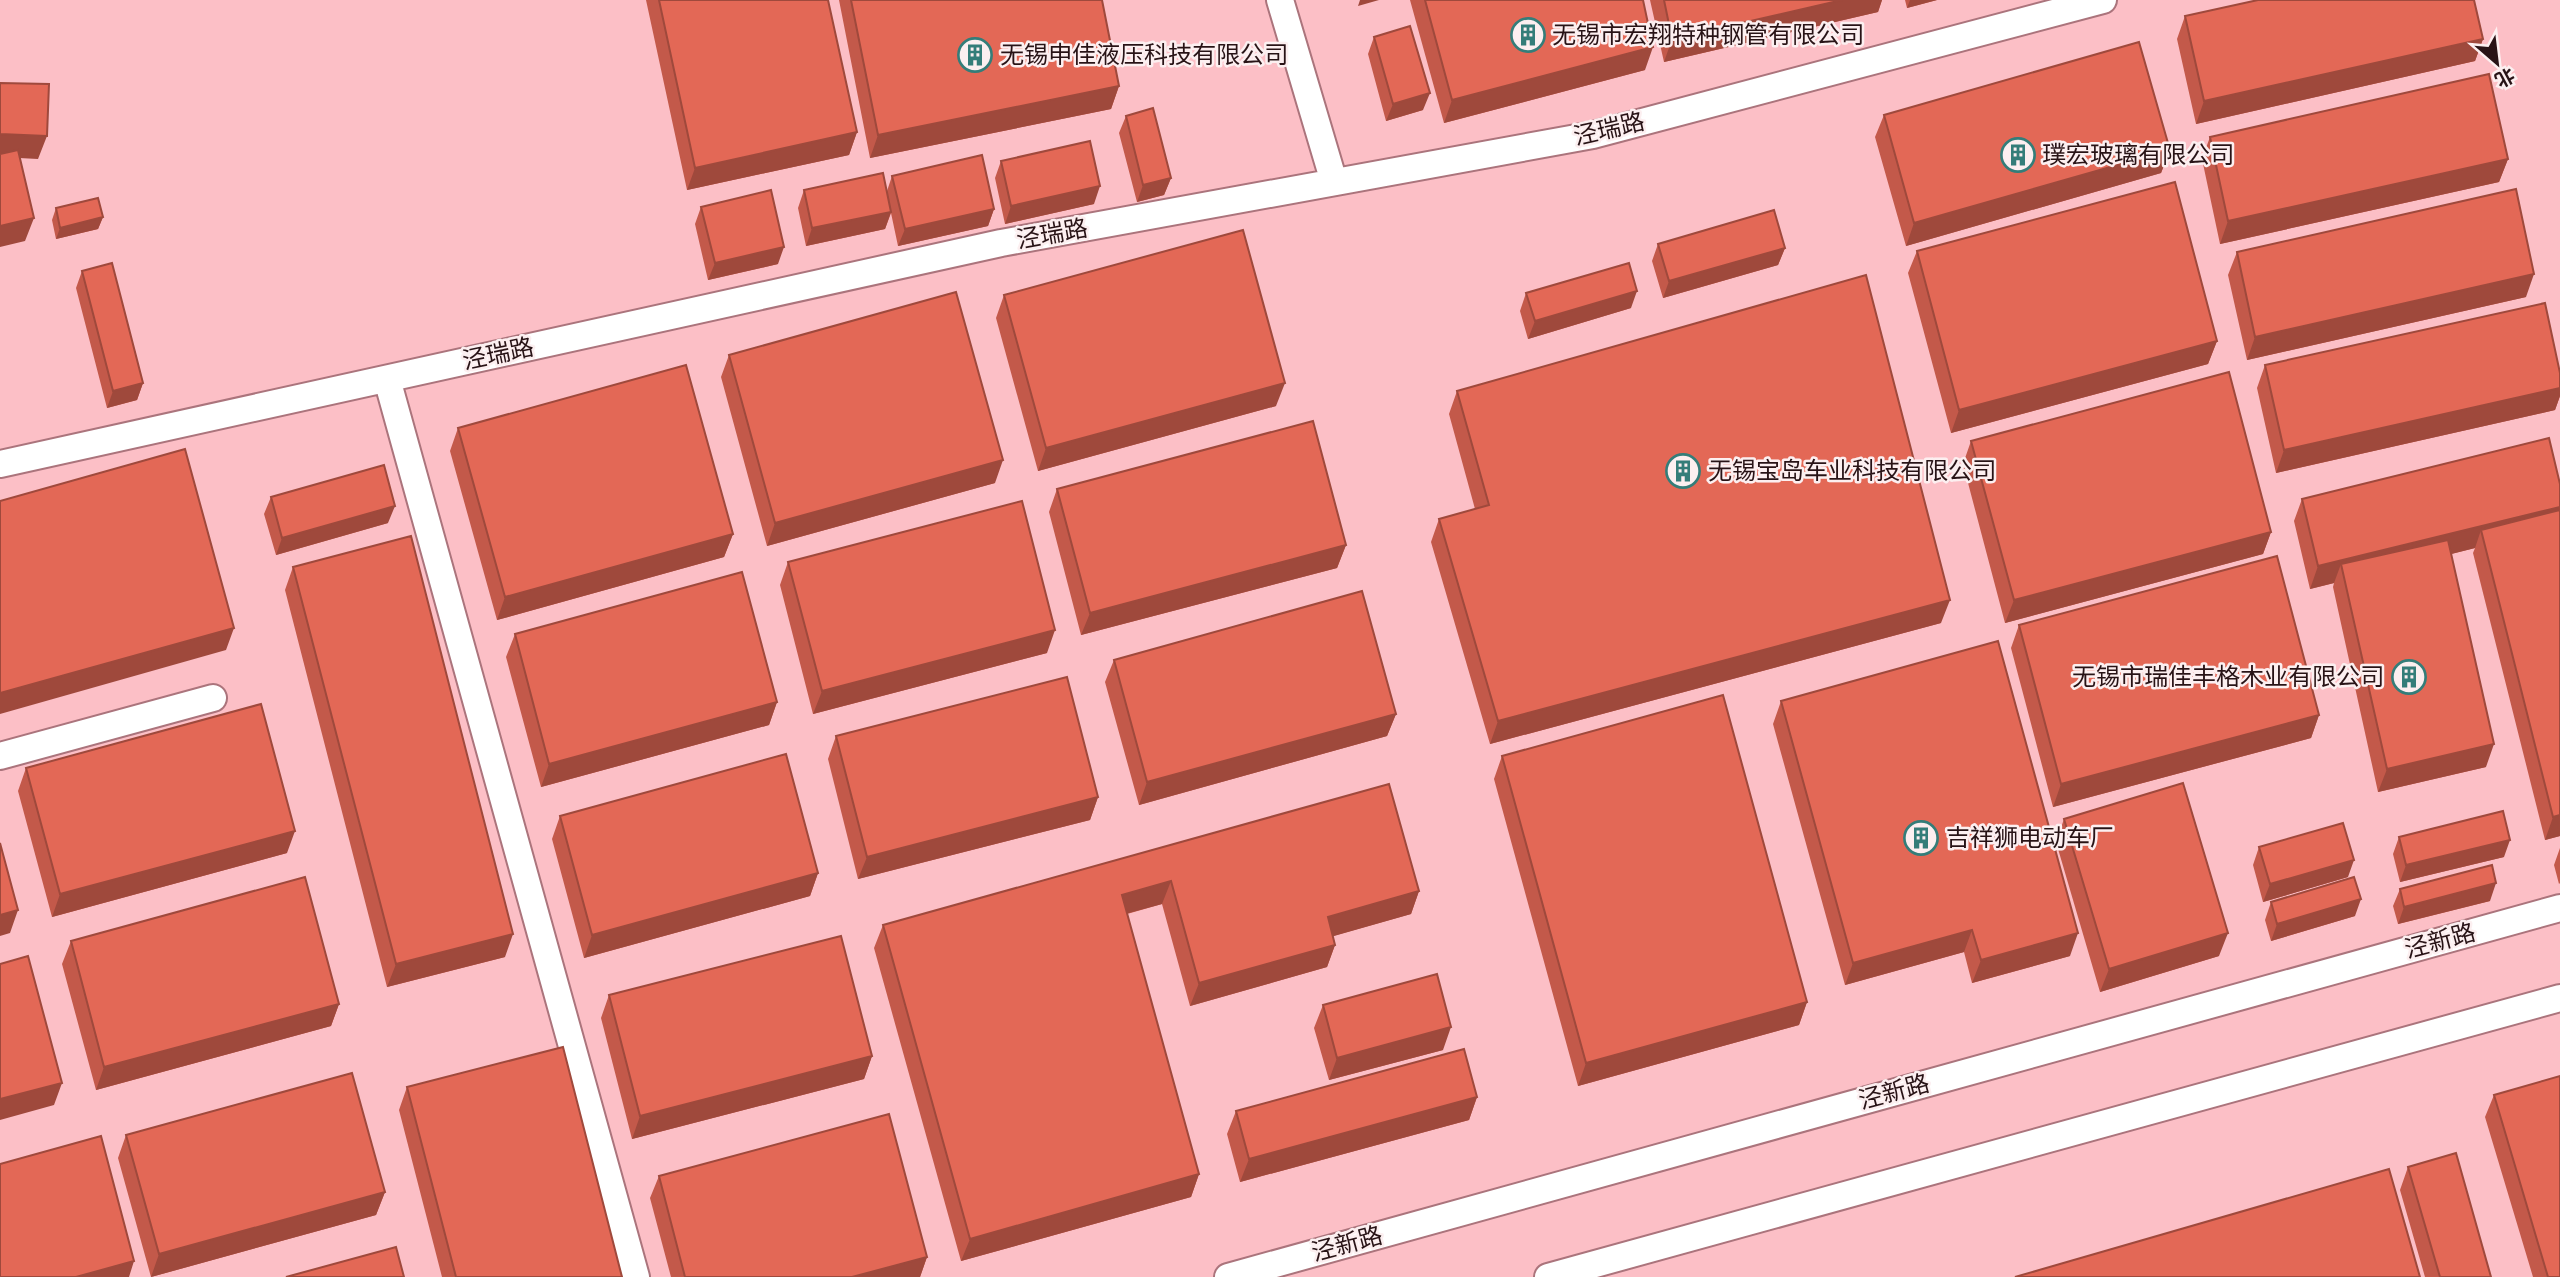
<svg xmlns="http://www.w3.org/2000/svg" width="2560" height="1277" font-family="'Roboto Condensed','Noto Sans SC',sans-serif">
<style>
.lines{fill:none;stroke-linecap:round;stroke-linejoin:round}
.minor-casing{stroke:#ab747c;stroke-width:30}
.minor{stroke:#fff;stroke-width:26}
.wall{fill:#c3594a}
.shaded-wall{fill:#9f493c}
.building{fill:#e36856;stroke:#9f493c;stroke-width:2}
.labels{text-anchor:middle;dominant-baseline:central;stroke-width:5;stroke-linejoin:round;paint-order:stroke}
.poi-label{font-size:24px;fill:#281316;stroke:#fceff0;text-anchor:start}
.street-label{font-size:24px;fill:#281316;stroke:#fceff0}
</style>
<rect width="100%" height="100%" fill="#fcbfc6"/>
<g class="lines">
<g class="minor-casing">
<path id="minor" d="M1280,0L1334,182
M387,379L636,1277
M0,464L1001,243L1593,135L2103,0
M0,756L213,698
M1228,1277L2560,908
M1548,1277L2560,998"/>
</g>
<use href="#minor" class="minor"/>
</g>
<path class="wall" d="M646,0H828L857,132L849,155L687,190Z
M839,0H1102L1119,86L1111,109L870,158Z
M1410,0H1643L1645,70L1444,123Z
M1650,0H1882L1878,12L1664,62Z
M1905,0H1937L1907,8Z
M2185,16L2483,39L2475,61L2196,124L2177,39Z
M1374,37L1423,110L1386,121L1368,54Z
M1884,115L2170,150L2161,173L1906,246L1875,137Z
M1126,116L1171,178L1164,195L1137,202L1119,133Z
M2210,137L2508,159L2499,182L2220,244L2202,159Z
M1001,161L1094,204L1005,224L995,178Z
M892,176L994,209L988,226L898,246L891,213L885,229L806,246L798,208L804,190L887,191Z
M701,207L778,264L708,280L695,224Z
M56,208L103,217L98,229L56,239L52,220Z
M1658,244L1785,248L1778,265L1663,298L1652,261Z
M1917,251L2217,341L2208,364L1951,433L1908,273Z
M2237,252L2526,297L2247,360L2228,275Z
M82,271L143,383L137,400L107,408L76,288Z
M1526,293L1631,308L1528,339L1520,311Z
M1004,295L1276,406L1038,471L996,318Z
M729,355L995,483L767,546L721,377Z
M2265,365L2560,373V396L2555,410L2276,473L2257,388Z
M1457,391L1941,623L1490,744L1431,542L1439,519L1475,509L1449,414Z
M458,428L733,534L724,557L497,620L450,451Z
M1971,441L2271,532L2263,554L2005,623L1963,464Z
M2560,484V836L2545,840L2473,553L2475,548L2451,554L2486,767L2378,792L2333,587L2334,583L2310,589L2294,521L2302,499Z
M1057,489L1346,545L1337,568L1081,635L1049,512Z
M271,497L388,523L276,555L264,514Z
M788,562L1047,653L813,714L780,585Z
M293,567L505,957L387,987L285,590Z
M2019,625L2319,715L2311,738L2053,807L2011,648Z
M515,634L777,702L769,725L541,787L506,657Z
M1114,660L1396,714L1387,736L1139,805L1105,682Z
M1781,701L2070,956L1972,983L1964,952L1845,985L1773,724Z
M836,736L1098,797L1090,820L858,879L828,759Z
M1502,756L1807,1002L1799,1025L1578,1086L1494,779Z
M26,768L287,853L52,917L18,791Z
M1389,784L1419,891L1411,914L1333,936L1335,945L1327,967L1190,1006L1162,904L1127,914L1199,1174L1191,1197L961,1261L874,948L883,925Z
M560,816L818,873L810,896L584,958L552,839Z
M2064,819L2219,956L2100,992L2056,842Z
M2399,837L2504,857L2400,882L2393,854Z
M2259,847L2348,877L2263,902L2253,865Z
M2560,848V883L2559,884L2554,865Z
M2400,889L2490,901L2398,924L2393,906Z
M2271,902L2355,916L2271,941L2265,920Z
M71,941L339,1004L331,1026L96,1090L62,964Z
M609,995L872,1056L864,1079L632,1139L601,1018Z
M1323,1005L1443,1050L1329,1080L1314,1028Z
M407,1087L622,1277H442L399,1110Z
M2494,1095L2560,1277H2533L2485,1117Z
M1477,1097L1469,1120L1240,1182L1227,1134L1236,1111Z
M126,1135L385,1192L376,1215L151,1277L118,1158Z
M2408,1167L2491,1277H2425L2400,1190Z
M659,1176L927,1257L920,1277H671L650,1198Z"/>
<path class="shaded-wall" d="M1360,0H1379L1358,6Z
M1842,0H1882L1878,12L1664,62L1672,39Z
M1910,0H1937L1907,8Z
M2483,39L2475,61L2196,124L2204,101Z
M1653,47L1645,70L1444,123L1452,100Z
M1119,86L1111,109L870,158L878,135Z
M1430,93L1423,110L1386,121L1393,104Z
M857,132L849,155L687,190L695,168Z
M0,134L47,136L38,159L0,157Z
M2170,150L2161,173L1906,246L1914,223Z
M2508,159L2499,182L2220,244L2228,221Z
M1171,178L1164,195L1137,202L1143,185Z
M1100,186L1094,204L1005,224L1011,206Z
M994,209L988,226L898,246L905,229Z
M891,212L885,229L806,246L812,228Z
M103,217L98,229L56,239L60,228Z
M34,218L25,241L0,247V226Z
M784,247L778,264L708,280L715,263Z
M1785,248L1778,265L1663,298L1669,281Z
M2534,274L2526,297L2247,360L2255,337Z
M1637,291L1631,308L1528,339L1535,321Z
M2217,341L2208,364L1951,433L1959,410Z
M143,383L137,400L107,408L113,391Z
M1285,383L1276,406L1038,471L1046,448Z
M2560,388V396L2555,410L2276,473L2284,450Z
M1003,460L995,483L767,546L775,523Z
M395,506L388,523L276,555L282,538Z
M2560,507V520L2481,530L2475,548L2345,581L2341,564L2334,583L2310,589L2318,566Z
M2271,532L2263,554L2005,623L2014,600Z
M733,534L724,557L497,620L505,597Z
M1346,545L1337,568L1081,635L1090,613Z
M1950,600L1941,623L1490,744L1498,721Z
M234,628L226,650L0,714V693Z
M1055,630L1047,653L813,714L822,691Z
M777,702L769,725L541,787L549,764Z
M1396,714L1387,736L1139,805L1147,782Z
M2319,715L2311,738L2053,807L2061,784Z
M2494,744L2486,767L2378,792L2387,769Z
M1098,797L1090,820L858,879L867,857Z
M2560,815V836L2545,840L2553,817Z
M295,831L287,853L52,917L60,894Z
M2510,840L2504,857L2400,882L2406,865Z
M2354,860L2348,877L2263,902L2270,884Z
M818,873L810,896L584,958L592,935Z
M1171,881L1162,904L1114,917L1122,895Z
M2496,883L2490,901L2398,924L2404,907Z
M1419,891L1411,914L1320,940L1328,917Z
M2361,899L2355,916L2271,941L2277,924Z
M18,910L10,933L0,936V915Z
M1972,930L1964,952L1845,985L1853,963Z
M2078,933L2070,956L1972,983L1981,960Z
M2228,933L2219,956L2100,992L2109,969Z
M513,934L505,957L387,987L396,964Z
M1335,945L1327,967L1190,1006L1199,983Z
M1807,1002L1799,1025L1578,1086L1586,1063Z
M339,1004L331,1026L96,1090L104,1067Z
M1451,1027L1443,1050L1329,1080L1337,1058Z
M872,1056L864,1079L632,1139L640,1116Z
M62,1083L54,1105L0,1120V1099Z
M1477,1097L1469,1120L1240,1182L1249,1159Z
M1199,1174L1191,1197L961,1261L970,1239Z
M385,1192L376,1215L151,1277L159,1254Z
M927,1257L920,1277H852Z
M134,1261L129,1277H76Z"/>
<path class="building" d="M659,0H828L857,132L695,168Z
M851,0H1102L1119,86L878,135Z
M1425,0H1643L1653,47L1452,100Z
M1664,0H1842L1672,39Z
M2258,0H2474L2483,39L2204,101L2185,16Z
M1410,26L1430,93L1393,104L1374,37Z
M2139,42L2170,150L1914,223L1884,115Z
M2489,74L2508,159L2228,221L2210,137Z
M0,83L49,84L47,136L0,134Z
M1153,108L1171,178L1143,185L1126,116Z
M1090,141L1100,186L1011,206L1001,161Z
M18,150L34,218L0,226V154Z
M982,155L994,209L905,229L892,176Z
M883,173L891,212L812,228L804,190Z
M2175,182L2217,341L1959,410L1917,251Z
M2516,189L2534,274L2255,337L2237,252Z
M771,190L784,247L715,263L701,207Z
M98,198L103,217L60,228L56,208Z
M1774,210L1785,248L1669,281L1658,244Z
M1243,230L1285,383L1046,448L1004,295Z
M112,263L143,383L113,391L82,271Z
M1629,263L1637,291L1535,321L1526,293Z
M1866,275L1950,600L1498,721L1439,519L1489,505L1457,391Z
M956,292L1003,460L775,523L729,355Z
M2545,303L2560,373V388L2284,450L2265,365Z
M686,365L733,534L505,597L458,428Z
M2229,372L2271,532L2014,600L1971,441Z
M1313,421L1346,545L1090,613L1057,489Z
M2549,438L2560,484V507L2318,566L2302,499Z
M185,449L234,628L0,693V501Z
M384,465L395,506L282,538L271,497Z
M1022,501L1055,630L822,691L788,562Z
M2560,510V815L2553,817L2481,530Z
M411,536L513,934L396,964L293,567Z
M2448,540L2494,744L2387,769L2341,564Z
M2277,556L2319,715L2061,784L2019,625Z
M742,572L777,702L549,764L515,634Z
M1362,591L1396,714L1147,782L1114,660Z
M1998,641L2078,933L1981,960L1972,930L1853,963L1781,701Z
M1067,677L1098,797L867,857L836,736Z
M1723,695L1807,1002L1586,1063L1502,756Z
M261,704L295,831L60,894L26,768Z
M786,754L818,873L592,935L560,816Z
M2183,783L2228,933L2109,969L2064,819Z
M1389,784L1419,891L1328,917L1335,945L1199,983L1171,881L1122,895L1199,1174L970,1239L883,925Z
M2503,811L2510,840L2406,865L2399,837Z
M2343,823L2354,860L2270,884L2259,847Z
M0,843L18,910L0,915Z
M2492,865L2496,883L2404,907L2400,889Z
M305,877L339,1004L104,1067L71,941Z
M2354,877L2361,899L2277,924L2271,902Z
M841,936L872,1056L640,1116L609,995Z
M28,956L62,1083L0,1099V964Z
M1437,974L1451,1027L1337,1058L1323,1005Z
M563,1047L622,1277H456L407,1087Z
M1464,1049L1477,1097L1249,1159L1236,1111Z
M352,1073L385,1192L159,1254L126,1135Z
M2560,1076V1277H2548L2494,1095Z
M889,1114L927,1257L852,1277H685L659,1176Z
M101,1136L134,1261L76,1277H0V1164Z
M2456,1153L2491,1277H2440L2408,1167Z
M2389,1169L2420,1277H2015Z
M396,1247L404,1277H286Z"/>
<defs>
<g id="building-ring" transform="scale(1.75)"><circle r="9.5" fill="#fceff0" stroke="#347d79" stroke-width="1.5"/><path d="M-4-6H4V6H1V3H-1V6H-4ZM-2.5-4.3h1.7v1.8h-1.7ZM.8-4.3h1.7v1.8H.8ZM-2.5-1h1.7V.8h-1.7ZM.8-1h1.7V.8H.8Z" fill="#347d79"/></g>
</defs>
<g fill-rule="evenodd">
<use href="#building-ring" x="1528" y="35"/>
<use href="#building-ring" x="975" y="55"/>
<use href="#building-ring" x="2018" y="155"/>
<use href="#building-ring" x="1683" y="471"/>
<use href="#building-ring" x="2409" y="677"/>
<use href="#building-ring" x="1921" y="838"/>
</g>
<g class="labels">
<g class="poi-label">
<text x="1552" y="35">无锡市宏翔特种钢管有限公司</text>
<text x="1000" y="55">无锡申佳液压科技有限公司</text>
<text x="2042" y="155">璞宏玻璃有限公司</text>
<text x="1708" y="471">无锡宝岛车业科技有限公司</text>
<text x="2384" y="677" text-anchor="end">无锡市瑞佳丰格木业有限公司</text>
<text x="1946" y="838">吉祥狮电动车厂</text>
</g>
<g class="street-label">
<text transform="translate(1609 129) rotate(-13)">泾瑞路</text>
<text transform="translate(1052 234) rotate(-10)">泾瑞路</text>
<text transform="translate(498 354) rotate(-12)">泾瑞路</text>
<text transform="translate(2440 941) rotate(-15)">泾新路</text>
<text transform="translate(1894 1092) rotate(-15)">泾新路</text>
<text transform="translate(1347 1244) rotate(-15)">泾新路</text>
</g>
</g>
<g transform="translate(2497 63) rotate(152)" stroke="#fceff0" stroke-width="5" paint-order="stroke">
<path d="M0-5L12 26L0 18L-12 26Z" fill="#281316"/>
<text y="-10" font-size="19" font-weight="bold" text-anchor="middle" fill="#281316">北</text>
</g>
</svg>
